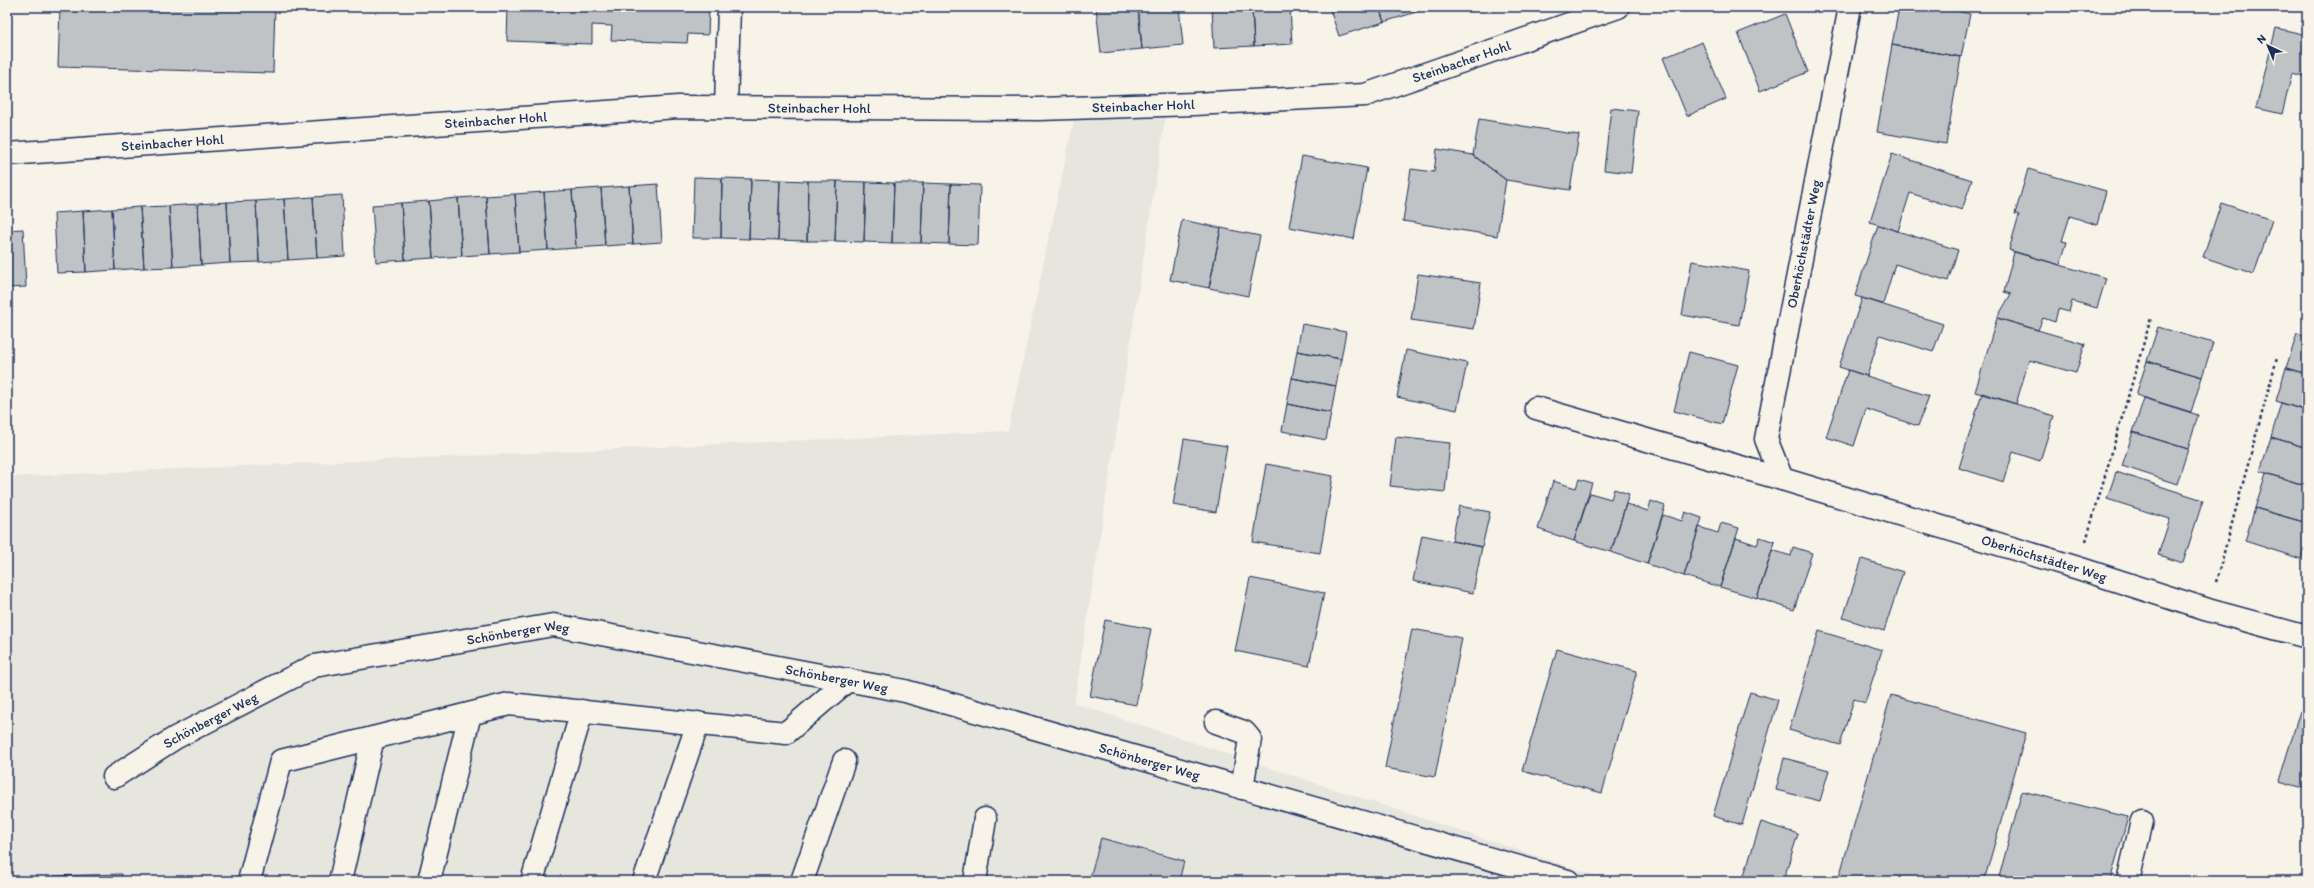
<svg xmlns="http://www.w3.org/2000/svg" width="2314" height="888" font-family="Itim,sans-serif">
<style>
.built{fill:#e6e5de}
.building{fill:#c0c3c5;stroke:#1b2f5e}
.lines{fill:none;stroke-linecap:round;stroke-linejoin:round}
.minor-casing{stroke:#1b2f5e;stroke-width:25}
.path{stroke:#1b2f5e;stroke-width:2.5;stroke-dasharray:3 3;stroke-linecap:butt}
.minor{stroke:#f7f3e8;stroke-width:22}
.labels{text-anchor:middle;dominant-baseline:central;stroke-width:3.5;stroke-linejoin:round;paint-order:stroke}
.street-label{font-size:14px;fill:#1b2f5e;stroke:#f7f3e8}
</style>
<rect width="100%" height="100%" fill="#f7f3e8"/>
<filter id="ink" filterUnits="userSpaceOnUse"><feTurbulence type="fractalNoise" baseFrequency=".025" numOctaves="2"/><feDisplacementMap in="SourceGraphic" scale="8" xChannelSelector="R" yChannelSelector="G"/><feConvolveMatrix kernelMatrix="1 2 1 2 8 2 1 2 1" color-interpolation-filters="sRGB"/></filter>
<g filter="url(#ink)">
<path class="built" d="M1076,110L1166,114L1074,703L1612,881H7V477L1008,431Z"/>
<path class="building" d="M60,7H275L273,73L58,67Z
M508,7H709L708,35L688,34L687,43L611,40L612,26L592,25V44L507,41Z
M1096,7H1138L1142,49L1101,53Z
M1138,7H1179L1183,45L1142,49Z
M1212,7H1252L1254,46L1214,48Z
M1252,7H1290L1292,44L1254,46Z
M1329,7H1379L1384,22L1339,36Z
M1379,7H1429V8L1384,22Z
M1899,7H1958L1957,11L1970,14L1961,57L1892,45Z
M1785,14L1808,72L1760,91L1738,33Z
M2276,28L2307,35V78L2292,74L2282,114L2256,108Z
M1702,42L1726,99L1687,116L1663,58Z
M1892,45L1961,57L1946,144L1877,132Z
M1611,108L1638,111L1631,173L1604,170Z
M1479,119L1579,135L1570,190L1506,180L1473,155Z
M1437,149L1473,155L1506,180L1497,236L1403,221L1411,169L1434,172Z
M1892,154L1972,180L1962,210L1910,193L1898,231L1870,222Z
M1302,156L1367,168L1354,239L1289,227Z
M2028,169L2106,191L2097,225L2070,216L2062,241L2067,242L2060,265L2009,250L2019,215L2015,214Z
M694,177L722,178L721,238H692Z
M722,178L751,179L749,239L721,238Z
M751,179L780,180L778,240L749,239Z
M780,180L808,181L807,241L778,240Z
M808,181H837L835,241H807Z
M837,181L866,182L864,242L835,241Z
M866,182L894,183L892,243L864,242Z
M894,183H923L921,243H892Z
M923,183L951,184L949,244L921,243Z
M658,184L662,242L633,244L629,186Z
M951,184L980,185L978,245L949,244Z
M629,186L633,244L605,246L601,188Z
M601,188L605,246L576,248L572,190Z
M572,190L576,248L548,250L544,192Z
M544,192L548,250L519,252L515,194Z
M515,194L519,252L490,254L486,196Z
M342,195L345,256L317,258L313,197Z
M486,196L490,254L462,256L458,198Z
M313,197L317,258L288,260L284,199Z
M458,198L462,256L433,258L429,201Z
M284,199L288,260L259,262L256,201Z
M256,201L259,262L230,263L227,202Z
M429,201L433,258L405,260L401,203Z
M227,202L230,263L201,265L198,204Z
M401,203L405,260L376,262L372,205Z
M2221,203L2272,220L2254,274L2203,257Z
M198,204L201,265L173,267L169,206Z
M169,206L173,267L144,268L140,207Z
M140,207L144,268L115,270L112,209Z
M112,209L115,270L86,272L83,211Z
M83,211L86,272L57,273L54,213Z
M1182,220L1221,228L1209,288L1170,280Z
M1878,225L1958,250L1948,281L1895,264L1883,304L1855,296Z
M1221,228L1260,236L1248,296L1209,288Z
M23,229L26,287L7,288V230Z
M2014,252L2106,278L2097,308L2072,301L2069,312L2058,309L2055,322L2043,318L2038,330L1997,318L2011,294L2004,292Z
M1692,261L1749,271L1739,325L1682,315Z
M1418,274L1481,283L1474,329L1411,320Z
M1862,298L1943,324L1933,352L1880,335L1867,376L1839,367Z
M1997,318L2085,344L2076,373L2029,360L2016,404L1975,392Z
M1302,324L1346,332L1341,359L1297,351Z
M2158,327L2213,343L2202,377L2147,361Z
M2297,334L2307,337V374L2286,368Z
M1406,350L1467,363L1457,410L1397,397Z
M1297,351L1341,359L1336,386L1292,378Z
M1689,352L1738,365L1722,424L1674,411Z
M2147,361L2202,377L2191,412L2136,395Z
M2286,368L2307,374V411L2276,401Z
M1848,370L1929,396L1918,426L1866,409L1854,446L1826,437Z
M1292,378L1336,386L1331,413L1287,404Z
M1982,393L2054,416L2040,461L2013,452L2004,482L1959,468Z
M2144,398L2198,415L2188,449L2133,432Z
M2281,403L2307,411V448L2271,437Z
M1287,404L1331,413L1326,440L1282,431Z
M2133,432L2188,449L2177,484L2122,466Z
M1396,437L1450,443L1445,492L1390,486Z
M2271,437L2307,448V486L2260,471Z
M1184,439L1227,446L1216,512L1173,505Z
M1266,464L1333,476L1320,553L1253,542Z
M2116,472L2203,500L2183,563L2158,555L2170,519L2107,499Z
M2266,473L2307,486V523L2255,508Z
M1579,479L1592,483L1574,541L1538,529L1553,481L1576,488Z
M1614,489L1629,494L1611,552L1574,541L1590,493L1611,499Z
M1651,501L1665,506L1647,564L1611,552L1626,504L1648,511Z
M1459,506L1490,512L1482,547L1452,541Z
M2255,508L2307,523V540L2301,559L2245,541Z
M1685,512L1702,518L1684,576L1647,564L1663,515L1682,521Z
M1721,523L1739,528L1720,587L1684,576L1699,527L1718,533Z
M1422,535L1482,547L1473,593L1413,581Z
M1760,537L1775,542L1757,598L1720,587L1736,538L1757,545Z
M1793,547L1812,553L1794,610L1757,598L1772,550L1791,556Z
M1862,559L1903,572L1884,631L1843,618Z
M1250,578L1324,593L1309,666L1235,651Z
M1105,620L1151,629L1136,705L1090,696Z
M1412,629L1462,638L1435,777L1385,768Z
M1819,631L1882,650L1865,703L1854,699L1840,745L1789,730Z
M1557,649L1637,671L1602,793L1522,771Z
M1750,692L1778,700L1742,825L1713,816Z
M1891,695L2026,733L1984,881H1838Z
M2300,711L2307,713V789L2279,781Z
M1784,758L1829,770L1820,801L1776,790Z
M2022,791L2128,817L2110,881H1998Z
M1761,822L1798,834L1783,881H1742Z
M1101,838L1184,861L1179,881H1089Z
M122,874V881H54V876Z"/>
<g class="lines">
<g class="minor-casing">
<g id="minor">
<path id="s1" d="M1850,7L1766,439L1782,479L2078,568L2208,610L2307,637"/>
<path d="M726,107L729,7"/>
<path id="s2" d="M7,154L678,107L1039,109L1194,104L1365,95L1618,7"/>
<path d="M1536,408L1782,479"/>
<path d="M1216,722L1244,732L1250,739L1242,788"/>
<path id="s3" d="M114,777L175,738L314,666L553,625L905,691L1568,881"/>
<path d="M249,881L281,761L509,704L786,733L848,680"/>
<path d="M340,881L373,738"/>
<path d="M429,881L470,714"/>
<path d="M532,881L582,711"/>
<path d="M644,881L698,723"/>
<path d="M802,881L844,761"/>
<path d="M975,881L985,819"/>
<path d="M2128,881L2142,821"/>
</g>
</g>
<path class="path" d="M2086,541L2151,318
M2216,582L2277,358"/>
<use href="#minor" class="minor"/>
</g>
</g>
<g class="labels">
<g class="street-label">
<text stroke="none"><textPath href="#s2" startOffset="1462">Steinbacher Hohl</textPath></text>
<text stroke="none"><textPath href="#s2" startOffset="1138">Steinbacher Hohl</textPath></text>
<text stroke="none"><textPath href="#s2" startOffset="814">Steinbacher Hohl</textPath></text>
<text stroke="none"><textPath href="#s2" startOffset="490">Steinbacher Hohl</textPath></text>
<text stroke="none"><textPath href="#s2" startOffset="166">Steinbacher Hohl</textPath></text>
<text transform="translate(1804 244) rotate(-79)">Oberhöchstädter Weg</text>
<text stroke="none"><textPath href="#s1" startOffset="757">Oberhöchstädter Weg</textPath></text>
<text stroke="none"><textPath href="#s3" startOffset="436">Schönberger Weg</textPath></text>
<text stroke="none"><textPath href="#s3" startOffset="760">Schönberger Weg</textPath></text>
<text stroke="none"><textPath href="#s3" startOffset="112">Schönberger Weg</textPath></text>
<text stroke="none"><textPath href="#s3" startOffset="1084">Schönberger Weg</textPath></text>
</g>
</g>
<rect width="2314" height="888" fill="none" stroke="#f7f3e8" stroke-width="24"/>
<rect x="12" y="12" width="2290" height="864" fill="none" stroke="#1b2f5e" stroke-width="1.5" filter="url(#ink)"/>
<g transform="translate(2268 46) rotate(316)" stroke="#f7f3e8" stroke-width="3" paint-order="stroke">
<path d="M0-3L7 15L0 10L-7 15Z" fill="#1b2f5e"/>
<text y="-6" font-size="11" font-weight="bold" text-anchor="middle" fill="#1b2f5e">N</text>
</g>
</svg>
